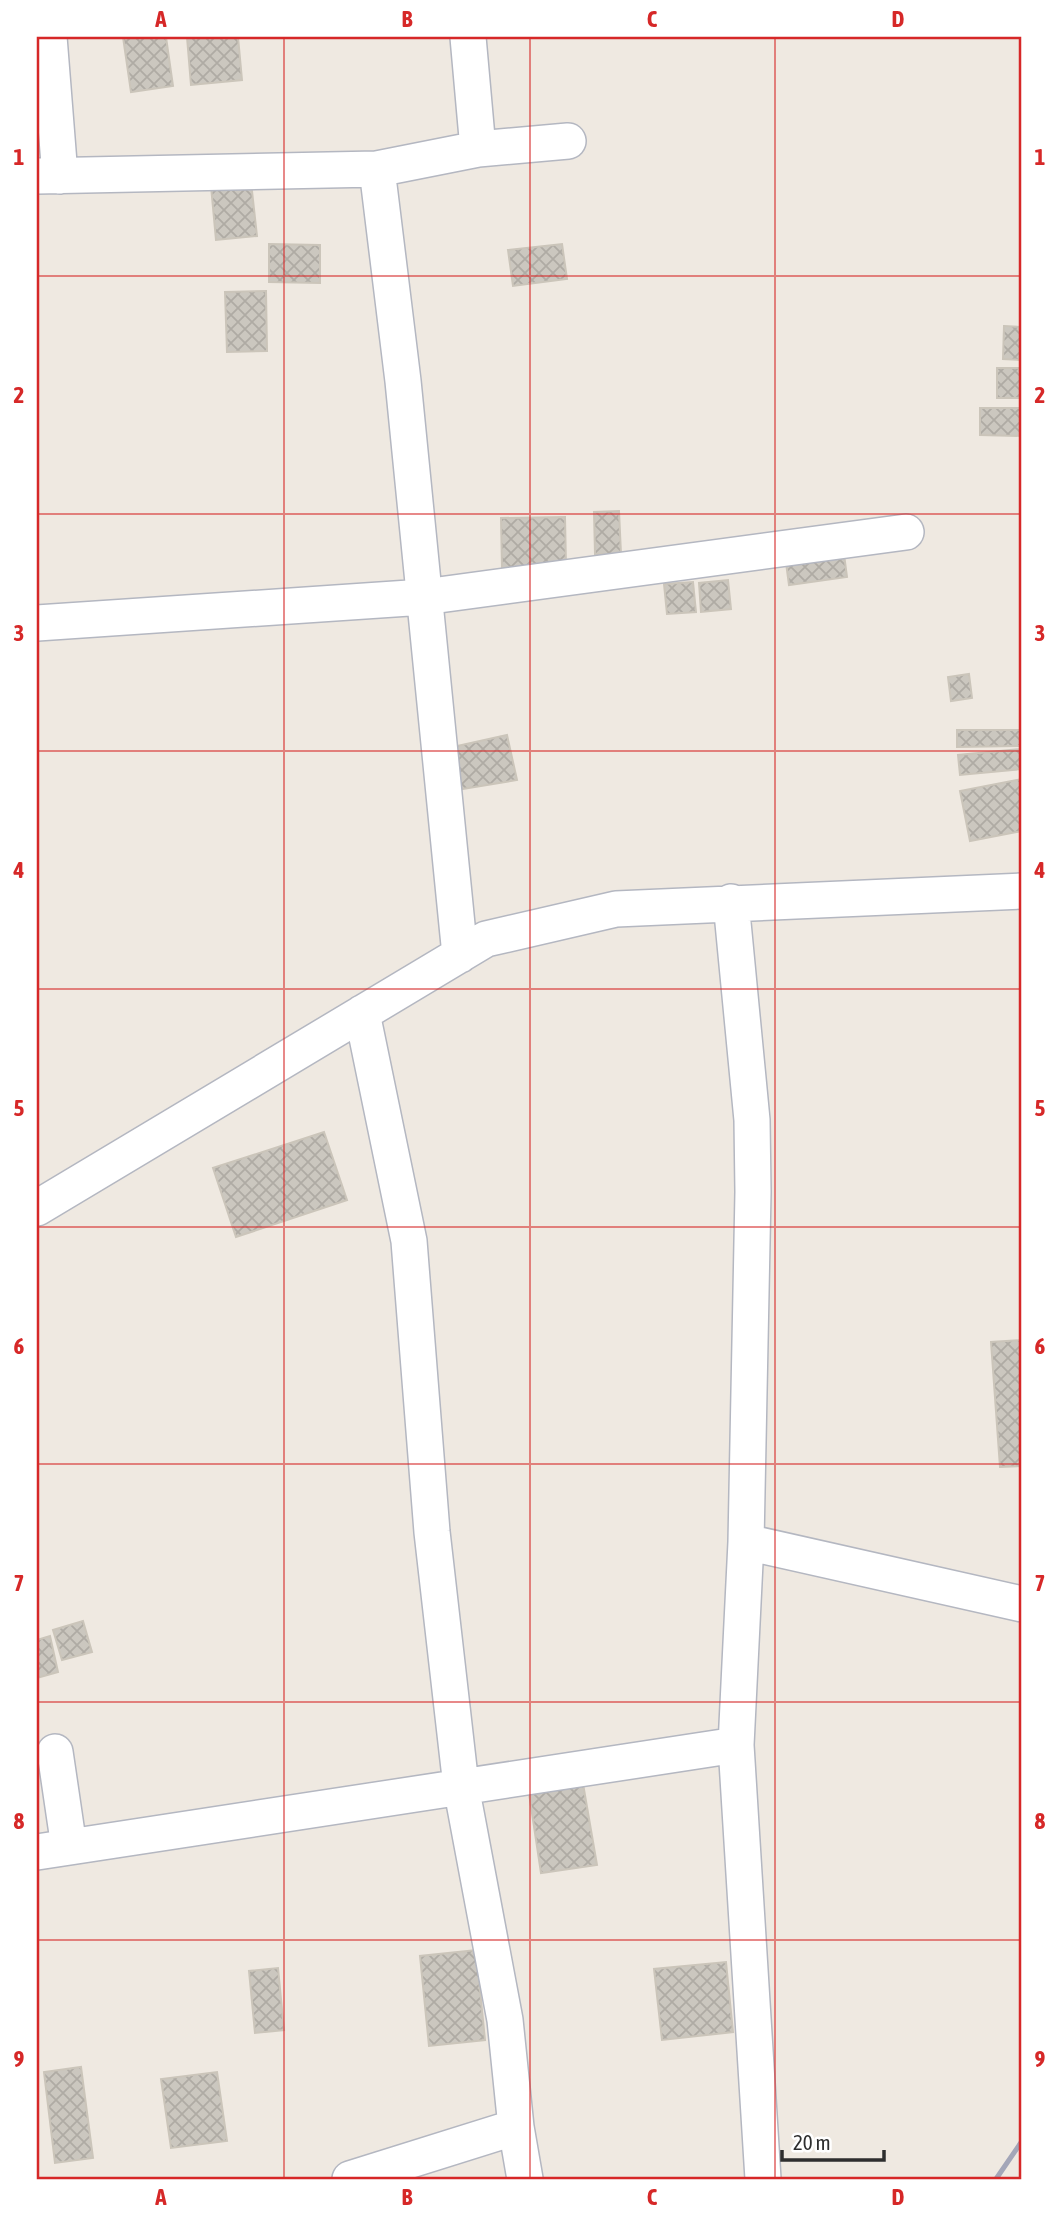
<svg xmlns="http://www.w3.org/2000/svg" width="1059" height="2216" font-family="'Asap Condensed',sans-serif">
<style>
.building{fill:url(#building-cross-hatch);stroke:#cbc5ba;stroke-width:2}
.lines{fill:none;stroke-linecap:round;stroke-linejoin:round}
.street-casing{stroke:#b4b7c1;stroke-width:38}
.street{stroke:#fff;stroke-width:35}
.rail{stroke:#a3a6b8;stroke-width:5}
.grid{fill:none;stroke:#d62828;stroke-width:2;stroke-opacity:0.55}
.neatline{fill:none;stroke:#d62828;stroke-width:2.5}
.grid-label{font-size:23px;text-anchor:middle;font-weight:bold;fill:#d62828}
</style>
<defs>
<pattern id="building-cross-hatch" width="8" height="8" patternUnits="userSpaceOnUse" patternTransform="scale(1.75)"><rect width="8" height="8" fill="#cbc7bf"/><path d="M0 0l8 8M0 8l8-8" fill="none" stroke="#afaba4"/></pattern>
</defs>
<rect width="100%" height="100%" fill="#efe9e1"/>
<path class="building" d="M123,37H166L173,86L131,92Z
M187,37H238L242,80L191,85Z
M251,182L257,236L216,240L211,186Z
M269,244L320,245V283L269,282Z
M562,244L567,279L513,286L508,250Z
M266,291L267,351L227,352L225,292Z
M1004,326L1022,327V360L1003,359Z
M997,368H1022V398H997Z
M980,408H1022V436L980,435Z
M619,511L621,554H595L594,512Z
M565,517L566,566L502,568L501,518Z
M843,547L847,577L789,585L785,555Z
M728,580L731,609L701,612L699,583Z
M693,582L696,612L667,614L664,584Z
M969,674L972,698L951,701L948,677Z
M957,730H1022V746L957,747Z
M507,735L517,780L450,791L448,748Z
M1022,749V769L960,775L958,755Z
M1022,779V831L970,841L960,791Z
M324,1132L347,1200L236,1237L213,1168Z
M1022,1340V1466L1000,1467L991,1342Z
M83,1621L92,1652L62,1660L53,1630Z
M50,1636L58,1672L37,1678V1640Z
M581,1772L597,1865L541,1873L527,1780Z
M476,1950L485,2040L429,2046L420,1956Z
M726,1962L733,2032L662,2040L654,1969Z
M278,1968L284,2030L255,2033L249,1971Z
M81,2067L93,2158L55,2163L44,2072Z
M217,2072L227,2141L171,2148L161,2079Z"/>
<g class="lines">
<g class="street-casing">
<path id="street" d="M49,37L60,176
M468,37L478,149
M377,169L403,381L460,955
M37,176L377,169L478,149L568,141
M37,623L424,597L906,532
M731,902L752,1120L753,1192L746,1542L736,1745L763,2179
M362,1013L409,1241L432,1532L461,1786L505,2020L516,2127L525,2179
M37,1208L486,939L616,909L1022,891
M746,1542L1022,1604
M55,1752L69,1847
M37,1852L736,1745
M350,2179L516,2127"/>
</g>
<use href="#street" class="street"/>
<path class="rail" d="M996,2179L1022,2141"/>
</g>
<path class="grid" d="M284,37V2179M530,37V2179M775,37V2179M37,276H1022M37,514H1022M37,751H1022M37,989H1022M37,1227H1022M37,1464H1022M37,1702H1022M37,1940H1022"/>
<rect width="1059" height="2216" fill="none" stroke="#ffffff" stroke-width="77"/>
<path d="M782 2150v10h102v-10" fill="none" stroke="#2e2e2e" stroke-width="3.5"/>
<text x="793" y="2150" font-size="21" fill="#2e2e2e" stroke="#ffffff" stroke-width="5" paint-order="stroke">20 m</text>
<rect x="38" y="38" width="982" height="2140" class="neatline"/>
<g class="grid-label">
<text x="161" y="27">A</text>
<text x="407" y="27">B</text>
<text x="652" y="27">C</text>
<text x="898" y="27">D</text>
<text x="19" y="165">1</text>
<text x="1040" y="165">1</text>
<text x="19" y="403">2</text>
<text x="1040" y="403">2</text>
<text x="19" y="641">3</text>
<text x="1040" y="641">3</text>
<text x="19" y="878">4</text>
<text x="1040" y="878">4</text>
<text x="19" y="1116">5</text>
<text x="1040" y="1116">5</text>
<text x="19" y="1354">6</text>
<text x="1040" y="1354">6</text>
<text x="19" y="1591">7</text>
<text x="1040" y="1591">7</text>
<text x="19" y="1829">8</text>
<text x="1040" y="1829">8</text>
<text x="19" y="2067">9</text>
<text x="1040" y="2067">9</text>
<text x="161" y="2205">A</text>
<text x="407" y="2205">B</text>
<text x="652" y="2205">C</text>
<text x="898" y="2205">D</text>
</g>
</svg>
